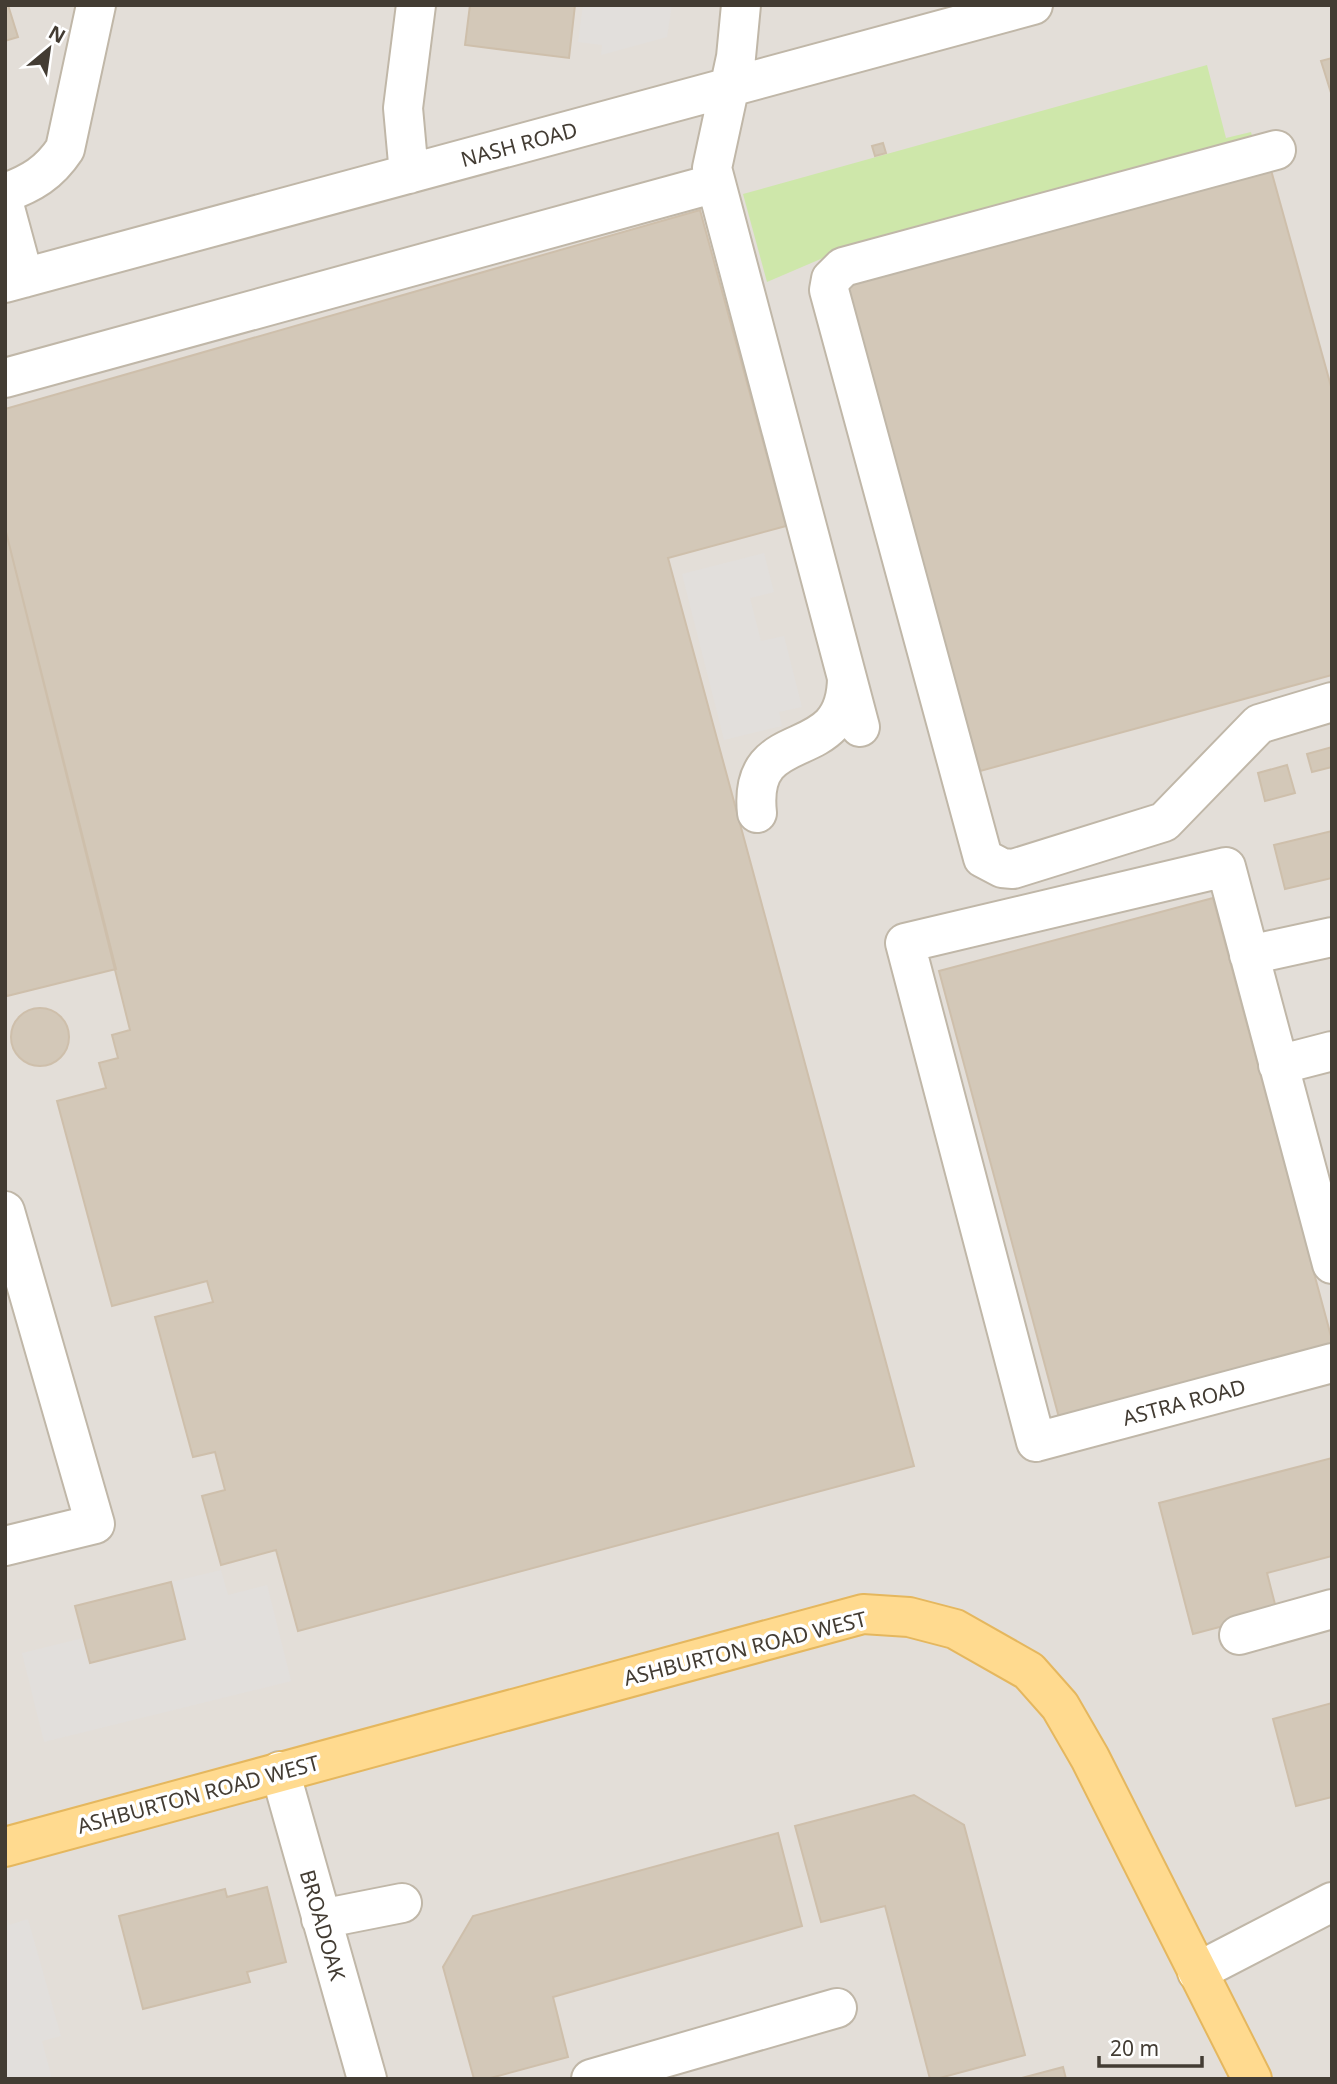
<svg xmlns="http://www.w3.org/2000/svg" width="1337" height="2084" font-family="'Noto Sans',sans-serif">
<style>
.industrial{fill:#e3ded8}
.green{fill:#cee7aa}
.parking{fill:#e2dfdc}
.building{fill:#d3c8b8;stroke:#cebfab;stroke-width:2}
.lines{fill:none;stroke-linecap:round;stroke-linejoin:round}
.minor-casing{stroke:#c0b7a8;stroke-width:42}
.major-casing{stroke:#e5b75e;stroke-width:42}
.minor{stroke:#fff;stroke-width:38}
.major{stroke:#ffda8f;stroke-width:38}
.labels{text-anchor:middle;dominant-baseline:central;stroke-width:7;stroke-linejoin:round;paint-order:stroke}
.street-label{font-size:21px;fill:#433c33;stroke:#fff}
</style>
<rect width="100%" height="100%" fill="#f2ede3"/>
<path class="industrial" d="M5,5H1332V2079H5Z"/>
<path class="green" d="M1207,65L1226,138L1251,132L1254,143L823,258L767,282L743,194Z"/>
<path class="parking" d="M583,5H672L667,37L601,55L602,45L578,42Z
M764,553L774,592L750,598L761,641L784,636L802,707L779,712L782,726L724,740L682,574Z
M221,1570L228,1595L267,1585L291,1681L44,1742L22,1653L83,1638L90,1663L185,1639L171,1582Z
M5,1914L9,1925L28,1919L61,2036L42,2041L52,2079H5Z"/>
<path class="building" d="M5,5H8L18,37L5,41Z
M470,5H575L569,58L465,45Z
M1332,58V96L1321,61Z
M883,143L886,153L875,156L872,146Z
M1271,170L1332,390V675L980,771L846,286Z
M700,210L786,526L668,558L914,1466L298,1631L276,1550L221,1565L202,1496L225,1490L215,1452L193,1457L155,1317L213,1302L207,1281L112,1306L57,1101L106,1088L99,1063L118,1058L112,1035L130,1030L5,528V409Z
M5,528L116,969L7,996L5,991Z
M1332,747V767L1312,772L1307,754Z
M1287,765L1295,793L1265,801L1258,773Z
M1332,831V878L1285,889L1274,845Z
M1213,898L1332,1340V1353L1061,1425L939,971Z
M11 1037a29 29 0 1 1 58 0a29 29 0 1 1-58 0Z
M1332,1458V1556L1267,1573L1277,1612L1193,1634L1159,1503Z
M171,1582L185,1639L90,1663L75,1606Z
M1332,1703V1797L1296,1806L1273,1719Z
M914,1795L964,1825L1025,2055L936,2079H930L885,1906L821,1922L795,1826Z
M778,1833L802,1926L553,1997L568,2057L487,2079H474L443,1967L473,1916Z
M267,1887L286,1962L247,1972L250,1982L143,2009L119,1916L225,1889L227,1897Z
M1063,2067L1066,2079H1018Z"/>
<g class="lines">
<g class="minor-casing">
<path id="minor" d="M741,5L736,57L712,168L860,727
M1276,150L843,267L831,279L829,290L983,858L1002,868L1013,869L1164,822L1259,724L1332,702
M409,174L403,108L416,5
M5,193C32,183 49,173 65,149L96,5
M5,208L24,278
M5,283L1033,5
M5,378L716,183
M757,813C747,720 846,770 847,678
M1249,955L1332,937
M1278,1065L1332,1051
M5,1211L95,1524L5,1546
M1332,1264L1226,867L905,943L1036,1442L1332,1363
M1239,1635L1332,1609
M280,1771L367,2079
M321,1919L402,1903
M1197,1972L1332,1902
M591,2079L837,2008"/>
</g>
<g class="major-casing">
<path id="major" d="M5,1847L863,1614L909,1617L955,1629L1029,1671L1060,1706L1090,1758L1252,2079"/>
</g>
<use href="#minor" class="minor"/>
<use href="#major" class="major"/>
</g>
<g class="labels">
<g class="street-label">
<text transform="translate(519 144) rotate(-15)">NASH ROAD</text>
<text transform="translate(1184 1402) rotate(-15)">ASTRA ROAD</text>
<text transform="translate(745 1648) rotate(-14)">ASHBURTON ROAD WEST</text>
<text transform="translate(198 1794) rotate(-15)">ASHBURTON ROAD WEST</text>
<text transform="translate(323 1925) rotate(74)">BROADOAK</text>
</g>
</g>
<rect width="1337" height="2084" fill="none" stroke="#433c33" stroke-width="14"/>
<g transform="translate(49 49) rotate(29)" stroke="#ffffff" stroke-width="5" paint-order="stroke">
<path d="M0-5L12 26L0 18L-12 26Z" fill="#433c33"/>
<text y="-10" font-size="19" font-weight="bold" text-anchor="middle" fill="#433c33">N</text>
</g>
<path d="M1099 2056v10h103v-10" fill="none" stroke="#433c33" stroke-width="3.5"/>
<text x="1110" y="2056" font-size="21" fill="#433c33" stroke="#ffffff" stroke-width="5" paint-order="stroke">20 m</text>
</svg>
